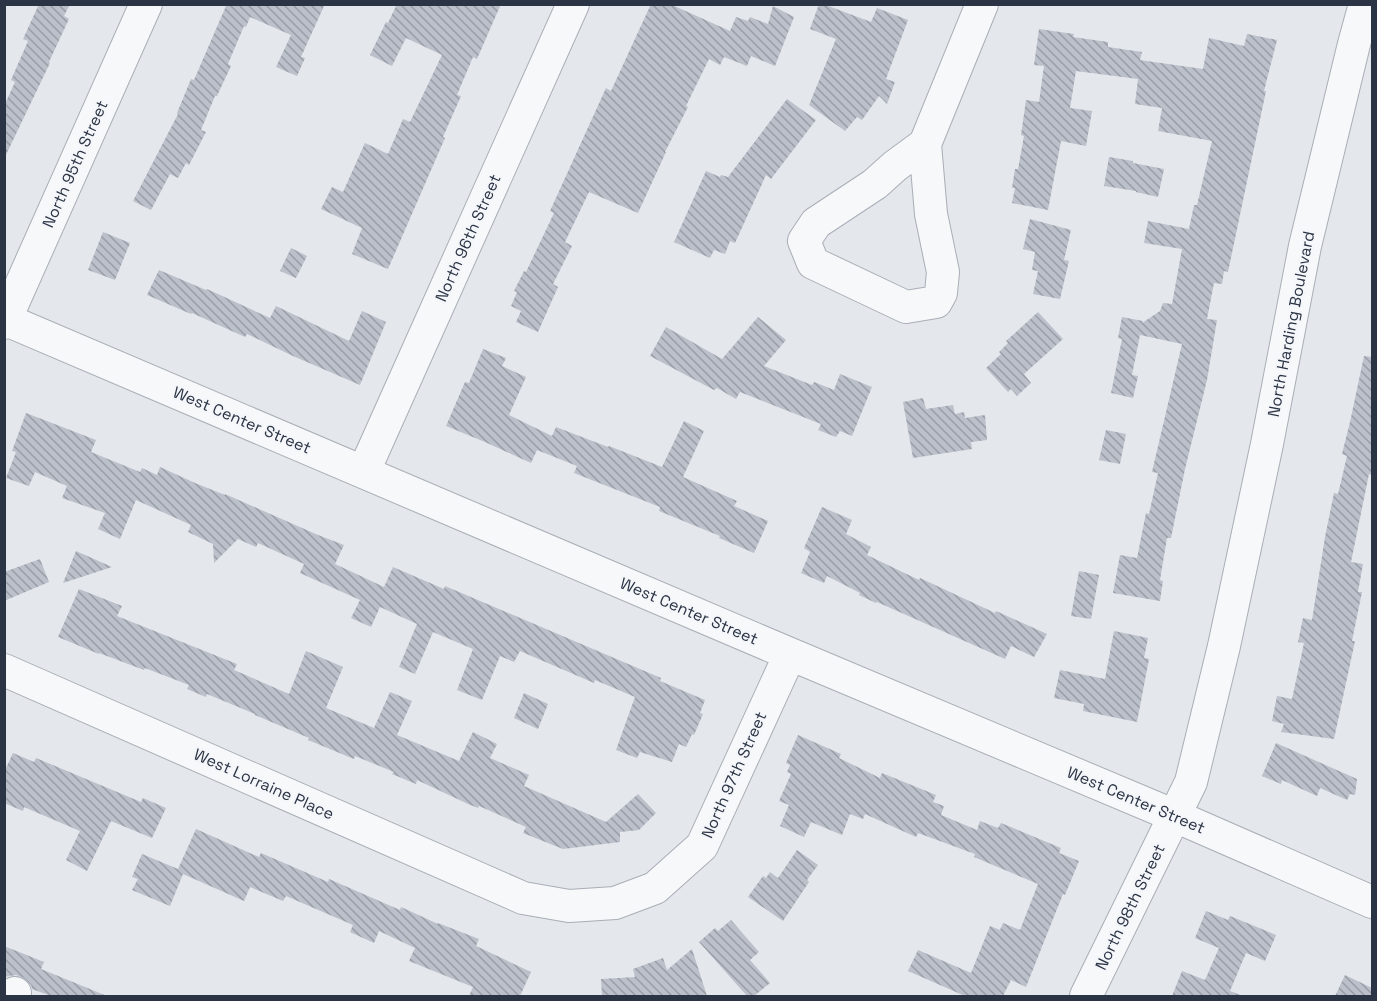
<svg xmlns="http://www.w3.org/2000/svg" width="1377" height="1001" font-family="'Space Grotesk',sans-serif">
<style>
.building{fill:url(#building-back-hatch)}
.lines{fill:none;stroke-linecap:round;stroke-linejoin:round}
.minor-casing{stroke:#a9aeb7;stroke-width:34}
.minor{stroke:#f7f8fa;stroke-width:32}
.labels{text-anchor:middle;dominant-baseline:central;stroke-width:4.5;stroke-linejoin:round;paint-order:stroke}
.street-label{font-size:16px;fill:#2b3445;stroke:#f4f6f9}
</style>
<defs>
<pattern id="building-back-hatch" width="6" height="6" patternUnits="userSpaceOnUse" patternTransform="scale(1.5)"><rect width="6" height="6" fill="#bbc0ca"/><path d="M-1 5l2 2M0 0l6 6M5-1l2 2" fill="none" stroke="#989da6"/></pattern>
</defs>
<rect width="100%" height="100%" fill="#e4e7ec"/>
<path class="building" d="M39,4H70L64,16L69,19L49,62L50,63L4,159V106L15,82L11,80L28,41L23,39Z
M223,4H325L301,57L305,58L297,76L276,67L291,35L250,17L246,27L244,26L228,64L231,66L217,96H215L201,130L206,132L189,165L186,163L178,178L170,174L151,210L133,201L178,114L177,113L191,79L194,80L226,6Z
M397,4H501L477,59L473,57L457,95L461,96L443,137L445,138L388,269L352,254L362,228L321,209L332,187L343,192L365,143L388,154L403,119L410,122L442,55L406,38L392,66L370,55L386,22L388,23Z
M651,4H670L730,31L736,17L748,21L750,17L768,24L773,6L794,17L775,66L751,56L747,66L724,57L720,65L709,59L686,106L688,107L665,152H666L638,213L589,192L565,242L572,246L553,284L558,287L538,332L516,322L521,311L511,306L517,292L514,291L524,271L526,272L554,213L550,211L606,88L611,91Z
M819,4H823L871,22L877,8L908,20L886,79L895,82L887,104L879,96L862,120L857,117L845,131L809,105L836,39L810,29Z
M1039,29L1074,34L1073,37L1108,42V47L1142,52L1140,60L1203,69L1209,38L1244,46L1247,34L1277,40L1264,91H1266L1228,272L1224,271L1222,284L1214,283L1207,319L1217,320L1207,380L1185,469L1171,538H1167L1160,580L1163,581L1160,601L1113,593L1120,555L1137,558L1146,513L1149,514L1158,473L1152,472L1182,344L1140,335L1132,375L1138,376L1133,398L1111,393L1122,339L1118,338L1122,317L1143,321L1142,323L1160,311L1163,303L1172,304L1182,249L1144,243L1148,221L1189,229L1194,205H1197L1212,141L1158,131L1162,108L1135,104L1138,79L1076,71L1070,108L1092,111L1086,146L1061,141L1048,210L1012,203L1015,188H1012L1015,169H1018L1024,136L1021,135L1026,100L1039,102L1044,66L1034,65Z
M787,99L816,120L771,179L766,175L735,243L730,241L725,254L714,250L710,258L674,242L706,171L720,177L721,175L728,177Z
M1109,157L1133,161V163L1164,169L1158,197L1136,192V191L1104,186Z
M1030,219L1071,230L1064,260L1069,261L1060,299L1033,294L1038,271L1032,270L1035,252L1023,249Z
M103,232L130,243L115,280L88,270Z
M291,248L307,256L296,278L280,271Z
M159,270L206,290L207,289L270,318L276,306L349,341L362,311L386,322L360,385L293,356L247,334L245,337L192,313L191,314L147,295Z
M1038,312L1063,339L1024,374L1031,383L1017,396L1011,389L1008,392L986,368L1001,354L999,352L1008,343L1006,341Z
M758,317L786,340L764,366L812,385L814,382L834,390L840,374L872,387L852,436L840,431L836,437L818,430L821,424L740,392L736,399L717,388L714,390L650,356L666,327L722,359Z
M483,349L506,358L502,366L526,377L509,415L552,436L556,427L608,447L609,446L662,467L684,421L704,431L683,477L737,501L734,506L768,521L754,553L719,538L720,536L659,511L660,507L574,473L577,466L537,450L531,463L485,442L446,426L465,382L469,383Z
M1364,356L1372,357V475L1369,474L1351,562L1363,564L1358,592H1362L1352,641H1355L1334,739L1281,732L1284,724L1272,721L1277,696L1292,699L1304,643L1298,642L1303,618L1312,620L1325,537L1334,493L1338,494L1347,456L1342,454L1350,422Z
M923,398L926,409L953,405L955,414L964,412L965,418L985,415L987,440L971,442L972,449L913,458L903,402Z
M26,413L96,440L91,452L140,472L142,468L157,475L160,467L195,483L225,495V494L318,535L344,545L335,564L384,587L393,567L444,589L445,586L661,678L660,681L705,700L700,713L703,714L694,735L692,734L686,747L679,744L672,762L640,752L637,758L616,750L635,697L595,680L594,683L520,651L514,662L500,656L482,700L457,690L473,649L433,632L415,674L399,667L417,624L380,607L371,627L351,618L360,600L300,573L304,564L258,543L256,547L238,539L214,563L213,544L188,532L191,525L136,500L120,539L98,529L105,513L62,498L67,486L35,472L29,486L6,478L16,452L12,451Z
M1106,430L1126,434L1120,464L1099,460Z
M822,507L852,520L846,534L871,547L867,555L919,580L920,578L995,613L996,611L1047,634L1034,657L1011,646L1005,659L877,602L876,603L859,595L860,593L827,576L824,583L801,573L810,552L804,548Z
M76,551L112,567L63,583Z
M40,559L49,582L4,601V572Z
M1079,571L1099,575L1091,619L1071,616Z
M79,589L122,606L117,616L237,664L234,670L289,694L306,651L343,667L326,708L374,728L390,692L412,701L397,735L459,761L473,732L497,744L490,758L529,775L524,786L606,822L638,794L656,813L639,830L620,832V842L563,849L523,833L526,827L479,806L478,808L468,804L417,780L416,784L392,774L394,772L355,756L354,759L308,740L309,738L255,715V714L207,694L206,697L187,689L189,685L145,668L144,670L99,653V654L58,637Z
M1114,631L1148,638L1144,658L1149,659L1137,722L1083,711L1084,704L1054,698L1060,670L1105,679Z
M524,693L548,704L538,729L514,718Z
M798,735L841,754L839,758L880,778L882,773L936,795L933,802L944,806L941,815L977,830L980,821L998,828L1001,823L1061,848L1059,853L1079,861L1065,895L1063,894L1026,987L1011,980L1003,996H965L908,971L918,950L971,973L990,926L1000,930L1003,923L1020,930L1038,884L974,857L975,854L918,833L916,837L865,814L863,819L850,814L842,835L811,822L804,837L780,826L789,805L779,801L791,774L787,772L790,765L786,763Z
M1276,743L1357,779L1355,795L1350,794L1347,800L1320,788L1317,796L1282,780L1281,784L1262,776Z
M13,753L34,762L36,758L141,802L143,798L166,808L152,838L111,821L87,871L66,860L80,831L24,807L23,811L4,803V772Z
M196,829L259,857L261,853L328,882L329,879L400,910L401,907L438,924V923L479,939L476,946L531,972L520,996H469L473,987L409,961L415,948L379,931L374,943L350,932L353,925L286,896L283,901L250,887L244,901L183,874L170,906L132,890L138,879L132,877L142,854L178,869Z
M797,850L818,865L807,880L809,882L783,921L748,897L763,876L766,878L770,872L778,878Z
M1206,911L1228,920L1230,916L1276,935L1265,961L1246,953L1230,991L1243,996H1172L1182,971L1205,980L1219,948L1195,938Z
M731,920L759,952L750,960L770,983L754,996H747L699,942L715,928L718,931Z
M4,946L44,962L41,969L107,996H51L32,989L31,985L24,978L16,975L4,977Z
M692,949L707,996H602L601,979L635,977L633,969L663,958L667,970Z
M1345,975L1372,988V996H1335Z"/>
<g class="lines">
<g class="minor-casing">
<path id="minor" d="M925,144L895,166L875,184L816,223L804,241L813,263L906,307L936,302L941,293L943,272L931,214L925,144L982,4
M4,319L790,654L1175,816L1372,902
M4,323L146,4
M364,471L573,4
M4,670L523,898L569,906L615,903L655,888L702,846L790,654
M13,996L15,993
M1086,996L1191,782L1224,646L1267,444L1305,246L1354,44L1365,4"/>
</g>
<use href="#minor" class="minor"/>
</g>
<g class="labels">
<g class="street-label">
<text transform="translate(75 164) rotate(-66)">North 95th Street</text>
<text transform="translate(468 238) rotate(-66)">North 96th Street</text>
<text transform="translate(1291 324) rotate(-79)">North Harding Boulevard</text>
<text transform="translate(242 420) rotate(23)">West Center Street</text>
<text transform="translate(689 611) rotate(23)">West Center Street</text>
<text transform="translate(734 775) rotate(-66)">North 97th Street</text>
<text transform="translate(264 784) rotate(24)">West Lorraine Place</text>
<text transform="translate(1136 800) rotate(23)">West Center Street</text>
<text transform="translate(1130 907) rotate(-64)">North 98th Street</text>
</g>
</g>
<rect width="1377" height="1001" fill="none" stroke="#2b3445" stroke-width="12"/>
</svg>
